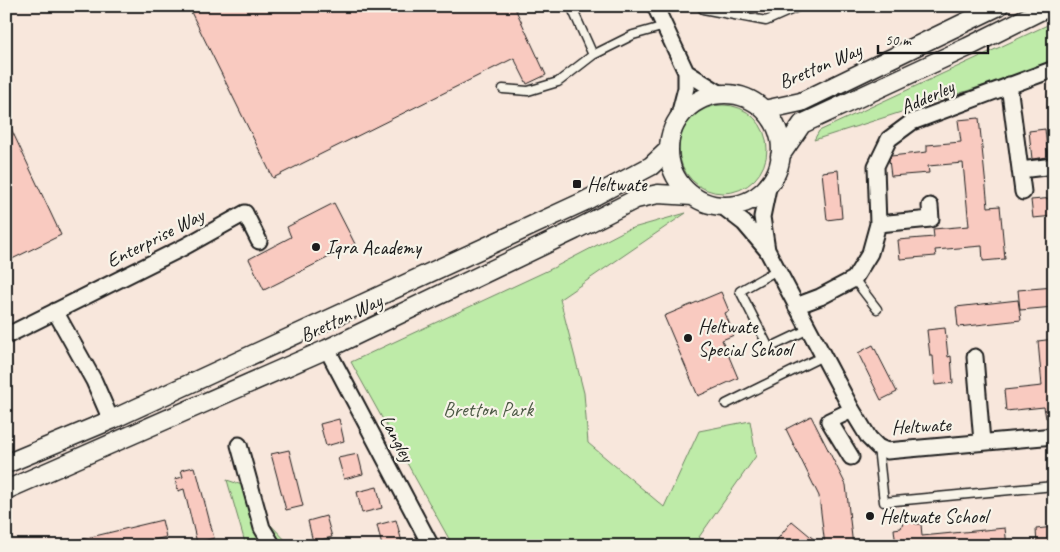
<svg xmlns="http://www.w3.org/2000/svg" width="1060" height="552" font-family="Caveat,sans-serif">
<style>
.green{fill:#beeba8;stroke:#6d8462}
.building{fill:#f9cac0;stroke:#1c1c1c}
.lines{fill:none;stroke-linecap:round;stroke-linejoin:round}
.service-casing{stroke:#1c1c1c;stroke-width:11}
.minor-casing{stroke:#1c1c1c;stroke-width:19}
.tertiary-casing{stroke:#1c1c1c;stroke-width:21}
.service{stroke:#f7f3e8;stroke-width:8}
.minor{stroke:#f7f3e8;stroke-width:15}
.tertiary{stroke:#f7f3e8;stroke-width:18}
.poi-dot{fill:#1c1c1c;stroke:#f7f3e8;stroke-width:2}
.labels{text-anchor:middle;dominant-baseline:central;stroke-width:4.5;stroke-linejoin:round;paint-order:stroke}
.street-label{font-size:20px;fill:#1c1c1c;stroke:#f7f3e8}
.poi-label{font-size:20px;fill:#1c1c1c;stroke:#f7f3e8;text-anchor:start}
.park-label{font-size:20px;fill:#4d5a46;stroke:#f7f3e8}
</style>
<rect width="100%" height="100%" fill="#f8e7dc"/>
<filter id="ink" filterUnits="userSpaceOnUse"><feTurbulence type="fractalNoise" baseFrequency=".02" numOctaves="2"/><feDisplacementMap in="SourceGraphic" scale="10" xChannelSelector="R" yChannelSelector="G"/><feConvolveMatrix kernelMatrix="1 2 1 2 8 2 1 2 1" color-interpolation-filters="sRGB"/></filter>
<g filter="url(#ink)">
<path class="green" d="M1054,22V63L814,140L819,131Z
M679 149a44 44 0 1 1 88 0a44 44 0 1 1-88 0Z
M686,213L560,299L584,393L588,443L664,507L699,431L750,421L756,456L699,537L711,546H453L351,362L553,268L626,230Z
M227,480L242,485C249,506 251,527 263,546H246Z
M267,521L291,546H278Z"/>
<path class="building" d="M188,6H514L546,75L527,84L514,58L273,178Z
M6,118L61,235L6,262Z
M979,118L988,207L1000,206L1005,259L983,261L982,246L935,250L936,256L900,259L898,240L934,237L933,229L969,226L963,163L928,166L929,173L891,176L889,160L891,156L927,152V145L961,142L958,120Z
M1045,129L1048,157L1032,159L1029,131Z
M838,170L842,218L827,220L822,172Z
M1054,198V216L1033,218L1031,200Z
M334,203L355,244L264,290L249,259L291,237L287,227Z
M1054,287V307L1020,310L1018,290Z
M721,292L729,311L725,313L734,335L722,340L738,378L698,396L664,316Z
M1018,300L1021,320L958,327L956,307Z
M945,328L948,357L951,356L953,383L935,385L933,356H930L927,330Z
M1054,339V418H1046L1044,407L1006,411L1004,390L1042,386L1038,341Z
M873,345L897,392L881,400L858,353Z
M811,416L846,485L853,546H825L819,496L786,429Z
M339,419L344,441L326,446L320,424Z
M289,450L303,506L286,510L271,454Z
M358,454L363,474L344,479L338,458Z
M194,467L196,474L197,473L214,538L197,543L184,489L178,491L175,479L183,477L181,470Z
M377,487L382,508L362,513L357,492Z
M326,516L332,537L313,542L308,521Z
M905,516L916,524H921L922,536L1005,528L1007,546H896L894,529L901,528Z
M162,520L166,537L130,546H75L74,541Z
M396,520L402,542L382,546L377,525Z
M792,521L822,546H772Z
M1054,527V546H1037L1036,529Z"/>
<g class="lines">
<g class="service-casing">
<path id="service" d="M571,6L593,55
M701,6L703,9L766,21L800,6
M503,89L528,91L558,82L593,55L633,35L665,26
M777,270L740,291L769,348L809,329
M854,279L877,309
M726,404L823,356
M878,447L884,502L1054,486"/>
</g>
<g class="minor-casing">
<path id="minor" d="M655,6L686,72V88L678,119
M686,72L721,94
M1009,85L1023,192
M1020,170L1054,166
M722,206L744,223L767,250L852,410L869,438L878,447L887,451L1054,436
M878,224L931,219L930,206
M767,250L762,217L769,183
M796,306L820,297L854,279L870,253L878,224L876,166L889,139L912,122L1054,69
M55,311L94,381L111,420
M6,336L184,247L245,213L259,241
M327,349L431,546
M975,357L982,442
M239,445L262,528L273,546
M851,457L829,421L852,410"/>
</g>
<g class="tertiary-casing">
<path id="tertiary" d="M669 150a56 56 0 1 1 112 0a56 56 0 1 1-112 0Z
M764,110L801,102L999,6
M780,156L802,124L968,47L1050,6
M6,464L111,420L585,201L651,166L668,150
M6,490L327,349L575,230L636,199L658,194L693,196"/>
</g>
<use href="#service" class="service"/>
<use href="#minor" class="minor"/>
<use href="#tertiary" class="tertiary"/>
</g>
</g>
<g class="poi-dot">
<rect x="572" y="179" width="10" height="10" rx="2.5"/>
<circle cx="316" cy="247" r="5"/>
<circle cx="688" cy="338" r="5"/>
<circle cx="870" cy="516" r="5"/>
</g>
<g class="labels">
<g class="street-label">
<text transform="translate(820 66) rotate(-23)">Bretton Way</text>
<text transform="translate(927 97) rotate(-24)">Adderley</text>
<text transform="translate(155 238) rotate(-27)">Enterprise Way</text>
<text transform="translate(341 318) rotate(-25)">Bretton Way</text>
<text transform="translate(921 426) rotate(-3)">Heltwate</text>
<text transform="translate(397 438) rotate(62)">Langley</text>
</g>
<g class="poi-label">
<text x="587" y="184">Heltwate</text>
<text x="326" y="247">Iqra Academy</text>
<text x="698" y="326">Heltwate<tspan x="698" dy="23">Special School</tspan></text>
<text x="880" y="516">Heltwate School</text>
</g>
<g class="park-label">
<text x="488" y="409">Bretton Park</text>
</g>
</g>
<rect width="1060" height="552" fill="none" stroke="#f7f3e8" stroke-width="25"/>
<rect x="12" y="12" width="1035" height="527" fill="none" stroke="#1c1c1c" stroke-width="2" filter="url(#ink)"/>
<path d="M878 45v8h110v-8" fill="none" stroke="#1c1c1c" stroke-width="2.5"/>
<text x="885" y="45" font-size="15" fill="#1c1c1c" stroke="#f7f3e8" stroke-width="4" paint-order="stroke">50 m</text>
</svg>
